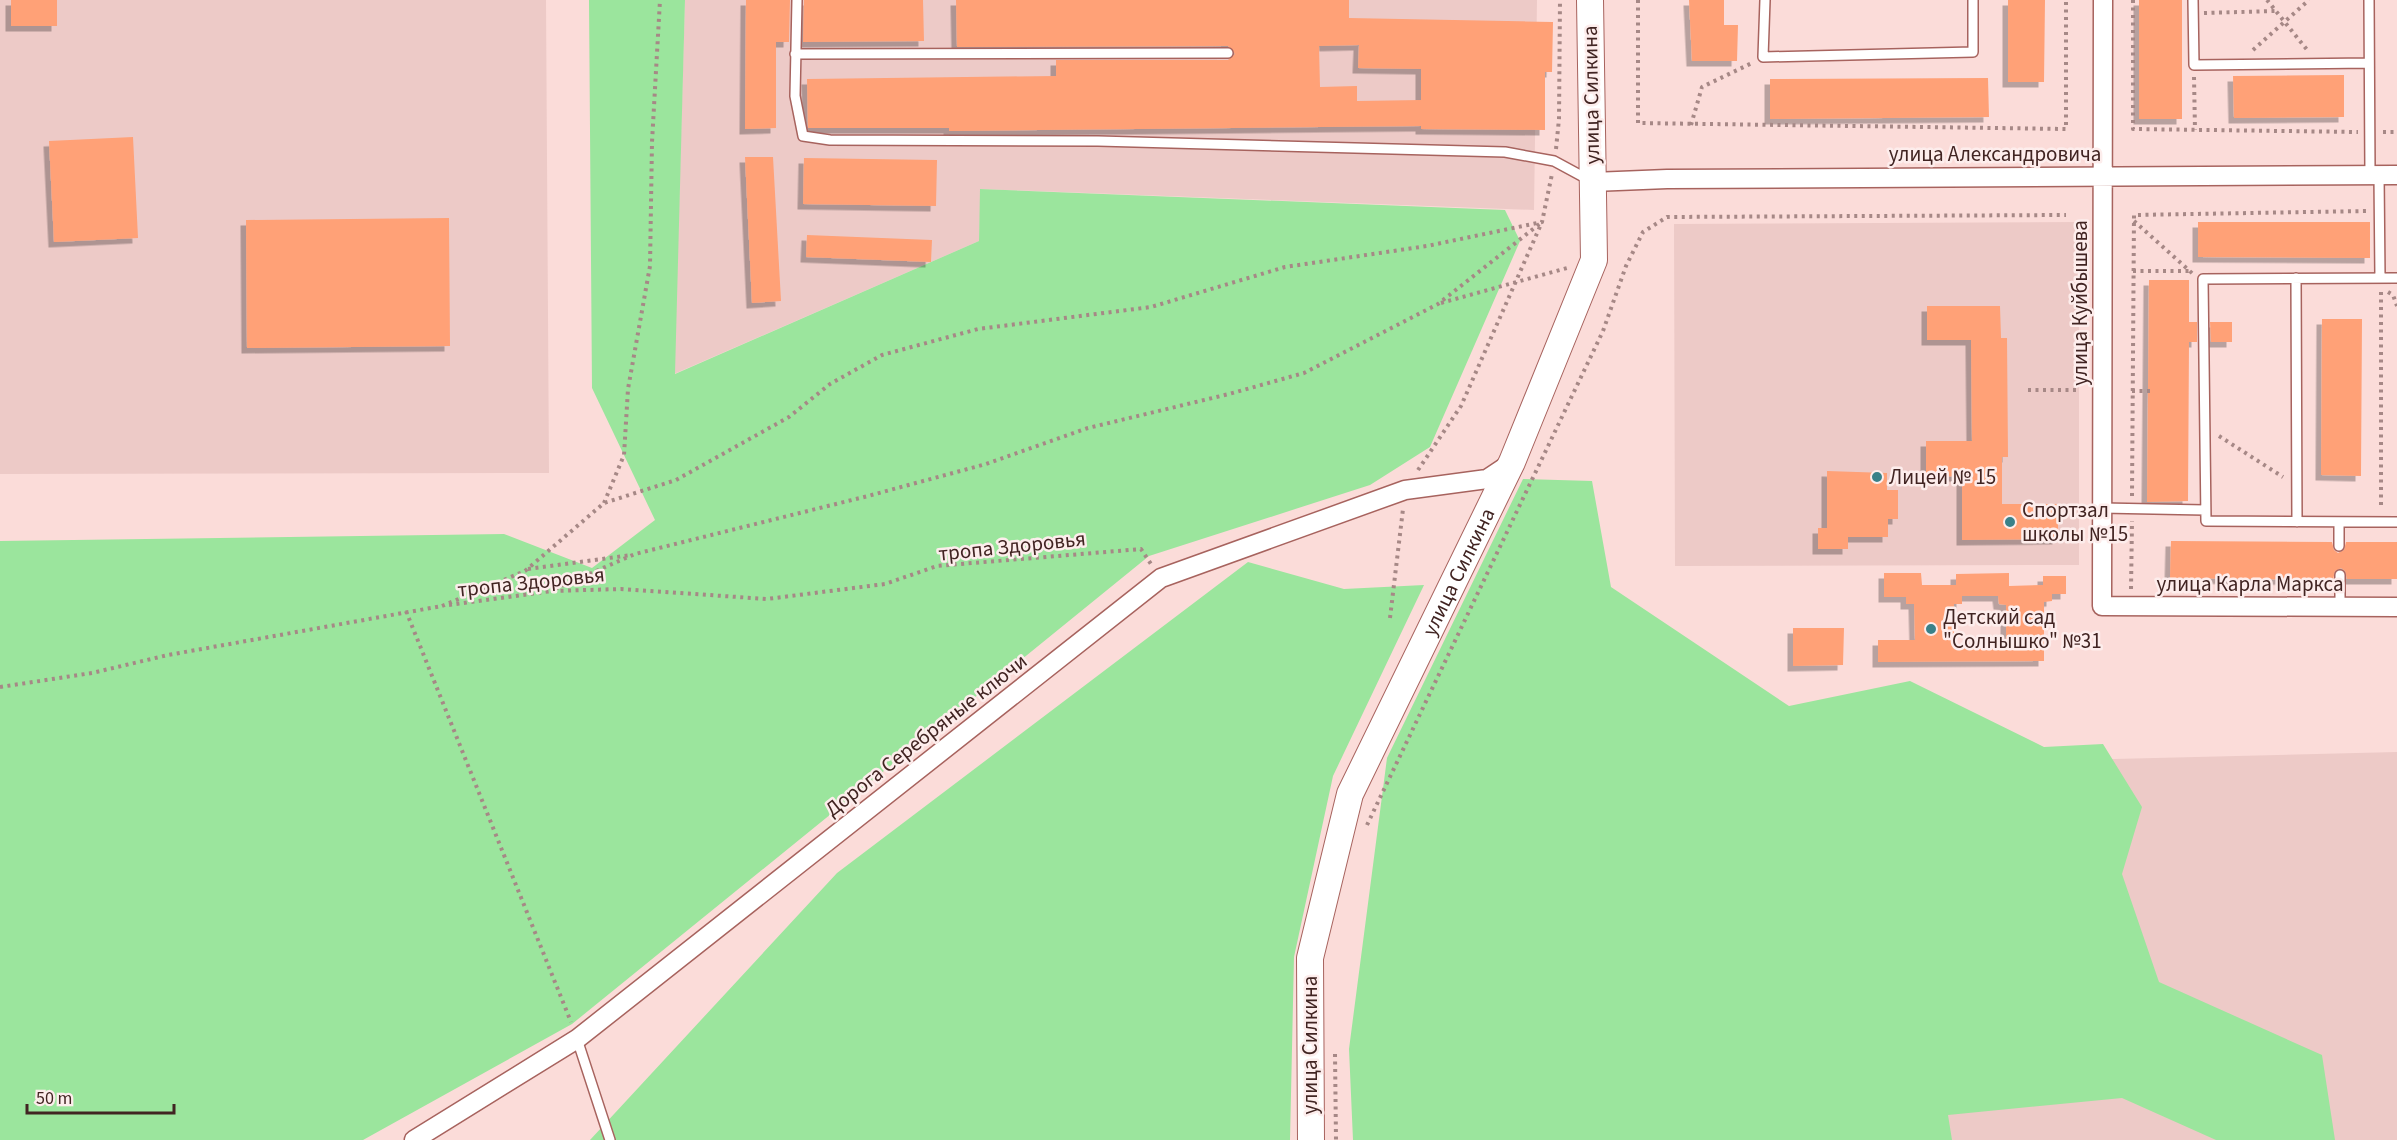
<svg xmlns="http://www.w3.org/2000/svg" width="2397" height="1140" font-family="'Source Sans 3',sans-serif">
<style>
.built{fill:#edcac7}
.green{fill:#9be59d}
.building{fill:#ffa177;fill-rule:evenodd;filter:url(#shadow)}
.lines{fill:none;stroke-linecap:round;stroke-linejoin:round}
.service-casing{stroke:#a7635e;stroke-width:12}
.minor-casing{stroke:#a7635e;stroke-width:21}
.secondary-casing{stroke:#a7635e;stroke-width:28}
.path{stroke:#a68886;stroke-width:4;stroke-dasharray:3 4.5;stroke-linecap:butt}
.service{stroke:#fff;stroke-width:9}
.minor{stroke:#fff;stroke-width:18}
.secondary{stroke:#fff;stroke-width:26}
.poi-dot{fill:#398189;stroke:#fdedec;stroke-width:2}
.labels{text-anchor:middle;dominant-baseline:central;stroke-width:5;stroke-linejoin:round;paint-order:stroke}
.street-label{font-size:21px;fill:#412422;stroke:#fdedec}
.poi-label{font-size:21px;fill:#412422;stroke:#fdedec;text-anchor:start}
</style>
<defs>
<filter id="shadow"><feDropShadow dx="-5.5" dy="5.5" stdDeviation="0" flood-color="#0004"/></filter>
</defs>
<rect width="100%" height="100%" fill="#fbdcd9"/>
<path class="built" d="M0,0H546L549,473L0,474Z
M685,0H1537L1534,210L981,189L979,241L674,374Z
M2079,222V565L1675,566L1674,224Z
M2397,752V1140H1363L1432,776Z"/>
<path class="green" d="M589,0H685L675,374L979,241L980,189L1505,210L1520,241L1430,447L1370,485L1149,556L572,1024L363,1140H0V541L504,534L592,568L655,520L592,388Z
M1523,479L1592,481L1611,587L1789,706L1910,681L2044,747L2103,744L2142,807L2122,874L2159,982L2322,1055L2335,1140H2216L2122,1098L1948,1115L1952,1140H1353L1349,1049L1387,758Z
M1248,562L1344,589L1424,585L1333,776L1294,957L1290,1140H590L837,873Z"/>
<path class="building" d="M11,0H57V26H11Z
M746,0H790L789,42H776V128L745,129Z
M804,0H923L924,41L803,42Z
M956,0H1349V18L1553,22L1552,72H1545V130L1421,129V126L949,131V128H808L807,79L1056,76V60H1228L1235,54L1228,46L957,47ZM1359,45L1358,68L1421,69V100L1357,101V86L1320,87L1319,46Z
M1689,0H1724V25H1738L1737,61H1692Z
M2008,0H2045L2044,82H2008Z
M2139,0H2182V119H2139Z
M2344,75V117L2234,118L2233,76Z
M1988,78L1989,117L1770,119V79Z
M133,137L138,238L54,242L49,141Z
M745,157H773L781,301L752,303Z
M804,158L937,160L936,206L803,204Z
M449,218L450,346L247,348L246,220Z
M2198,222H2370V258L2198,257Z
M807,235L932,240L931,262L806,257Z
M2149,280H2189V322H2197V342H2189L2188,501L2147,502Z
M1927,306H2000L2001,338H2007L2008,457H2002V504H2058V539L1962,540V476L1926,477V441H1972L1971,340H1927Z
M2322,319H2362L2361,476L2321,475Z
M2210,322H2232V342H2211Z
M1827,471L1887,473V490H1898V519H1888V537H1848V549H1818V528H1827Z
M2171,541L2332,542L2334,550L2338,553L2344,550L2346,542H2397V579H2347L2345,571L2341,568L2335,571L2333,580L2170,578Z
M1884,573H1921L1922,585H1956V574L2009,573V586L2043,585V576H2066V594H2052V601L2044,602V661L1878,662V640H1915L1914,604H1906V597H1884ZM1962,596H1998L1999,604L2006,605V643L1954,644V604H1962Z
M1793,628H1844L1843,665L1793,666Z"/>
<g class="lines">
<g class="service-casing">
<path id="service" d="M797,0L795,96L803,136L830,140L1098,141L1505,152L1554,161L1591,181
M1765,0L1763,57L1973,52V0
M2193,0L2194,65L2369,63
M2369,0L2370,175
M795,54L1228,53
M2379,175L2380,278
M2296,278L2297,522
M2397,278L2203,279L2206,521L2397,522
M2102,508L2205,510
M2339,522V546
M2340,575V607
M577,1039L610,1140"/>
</g>
<g class="minor-casing">
<path id="minor" d="M2103,0L2102,606L2397,607
M1593,182L1667,179L2397,175
M414,1140L577,1039L1161,578L1405,490L1487,479L1511,463"/>
</g>
<g class="secondary-casing">
<g id="secondary">
<path id="s1" d="M1311,1140L1310,958L1350,794L1512,462L1594,260L1590,0"/>
</g>
</g>
<path class="path" d="M1638,0V123L2066,129V0
M2133,0V129L2358,132
M2267,0L2308,51
M2204,13L2276,11
M2253,50L2309,0
M2194,77L2195,130
M1691,125L1702,87L1752,63
M2383,132H2397
M1556,149L1559,119L1560,0
M2134,221L2193,274
M2133,271H2189
M2381,292V509
M2388,292L2393,295L2397,306
M1441,303L1567,268
M2028,390H2079
M2132,391H2151
M2219,436L2283,477
M1418,470L1461,406L1542,222
M2132,496L2134,215L2367,211
M604,503L624,455L628,389L650,266L652,142L660,0
M528,569L631,555
M555,589L635,554L868,496L986,464L1088,428L1229,394L1304,373L1438,304L1542,222
M2131,589L2132,521
M449,605L552,591L621,589L767,599L885,584L937,566L1141,549L1151,564
M442,606L525,571L604,503L676,480L789,417L830,384L882,355L978,329L1151,307L1285,267L1427,246L1542,222L1552,174
M406,611L571,1022
M1390,618L1403,509
M0,687L92,673L168,655L442,606
M1367,825L1603,331L1626,266L1643,232L1667,217L2066,215
M1335,1054L1336,1140"/>
<use href="#service" class="service"/>
<use href="#minor" class="minor"/>
<use href="#secondary" class="secondary"/>
</g>
<g class="poi-dot">
<circle cx="1877" cy="477" r="6"/>
<circle cx="2010" cy="522" r="6"/>
<circle cx="1931" cy="629" r="6"/>
</g>
<g class="labels">
<g class="street-label">
<text transform="translate(1591 95) rotate(-91)">улица Силкина</text>
<text x="1995" y="154">улица Александровича</text>
<text transform="translate(2080 303) rotate(-90)">улица Куйбышева</text>
<text transform="translate(1012 546) rotate(-6)">тропа Здоровья</text>
<text stroke="none"><textPath href="#s1" startOffset="598">улица Силкина</textPath></text>
<text transform="translate(531 582) rotate(-6)">тропа Здоровья</text>
<text x="2250" y="584">улица Карла Маркса</text>
<text transform="translate(926 735) rotate(-38)">Дорога Серебряные ключи</text>
<text transform="translate(1310 1045) rotate(-90)">улица Силкина</text>
</g>
<g class="poi-label">
<text x="1889" y="477">Лицей № 15</text>
<text x="2022" y="510">Спортзал<tspan x="2022" dy="24">школы №15</tspan></text>
<text x="1943" y="617">Детский сад<tspan x="1943" dy="24">"Солнышко" №31</tspan></text>
</g>
</g>
<path d="M27 1104v9h147v-9" fill="none" stroke="#412422" stroke-width="3"/>
<text x="36" y="1104" font-size="18" fill="#412422" stroke="#fdedec" stroke-width="4.5" paint-order="stroke">50 m</text>
</svg>
